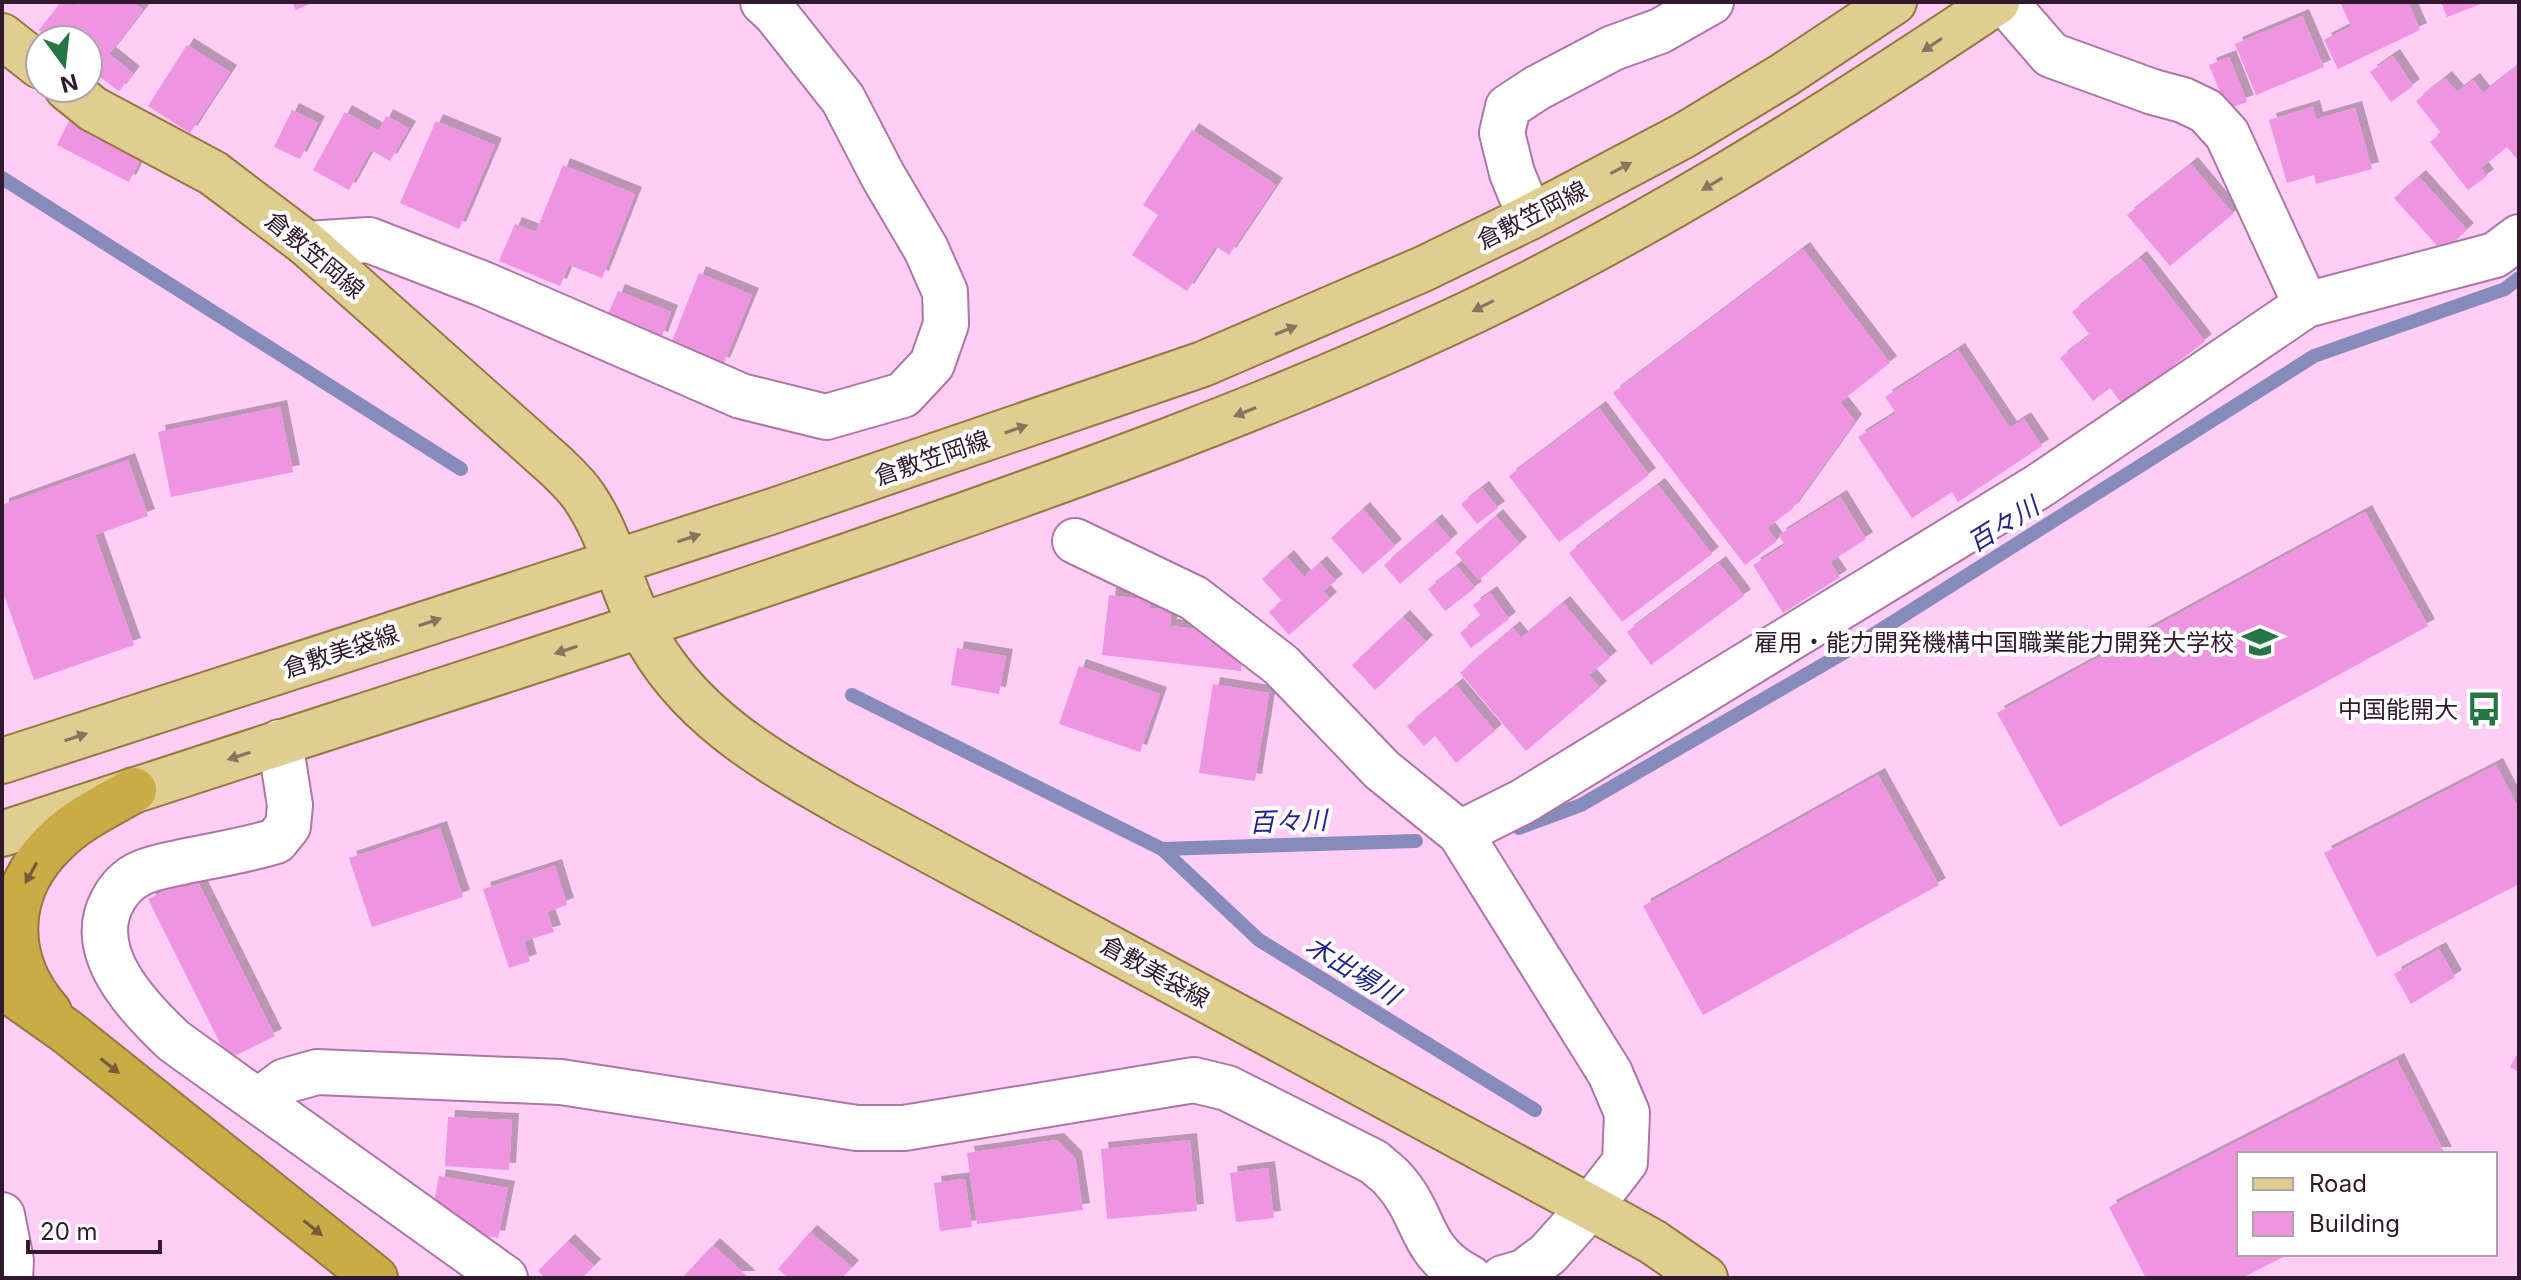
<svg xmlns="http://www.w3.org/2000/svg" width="2521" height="1280" font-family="Inter,'Noto Sans JP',sans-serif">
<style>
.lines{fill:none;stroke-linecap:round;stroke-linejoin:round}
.stream{stroke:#878bbb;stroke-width:14}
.building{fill:#ee94e0;filter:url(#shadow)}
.minor-casing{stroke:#ae76a5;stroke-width:48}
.major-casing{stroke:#94793e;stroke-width:48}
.highway-casing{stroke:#94793e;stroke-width:48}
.minor{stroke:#fff;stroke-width:44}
.major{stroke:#dfcd91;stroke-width:44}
.highway{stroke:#caac47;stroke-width:44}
.oneway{fill:#88745f}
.oneway2{fill:#765c39}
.labels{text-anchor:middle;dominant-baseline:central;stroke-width:8;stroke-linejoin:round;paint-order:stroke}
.street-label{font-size:24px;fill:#311a2d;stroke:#fff}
.poi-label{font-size:24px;fill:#311a2d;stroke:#fff;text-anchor:end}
.water-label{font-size:26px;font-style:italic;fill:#222392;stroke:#fff}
</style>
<defs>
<filter id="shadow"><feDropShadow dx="7" dy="-7" stdDeviation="0" flood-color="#0004"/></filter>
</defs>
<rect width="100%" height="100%" fill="#ffcdf6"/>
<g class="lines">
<path class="stream" d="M2,178L461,469
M852,695L1162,849L1259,940L1535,1110
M1519,828L1581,805L1852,648L2314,356L2505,289L2519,278
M1162,849L1416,841"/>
</g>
<path class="building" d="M61,2H68L73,6L77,2H133L143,10L109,54L133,73L119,91L88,68V40H52L39,30Z
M292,2H314L296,10Z
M2340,2H2408L2420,30L2338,69L2324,40L2351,26Z
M2441,2H2486L2447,17Z
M2302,16L2324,67L2256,95L2235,44Z
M187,45L230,72L190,133L148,106Z
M2393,56L2413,86L2391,102L2370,72Z
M2229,57L2247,102L2227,109L2209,65Z
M2519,65V155L2516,158L2507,147L2481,168L2487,176L2468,190L2430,142L2441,133L2416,101L2445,78L2457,92L2473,80L2483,93Z
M2313,107L2316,119L2355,108L2372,169L2316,184L2314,175L2287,183L2269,120Z
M292,110L318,123L300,159L274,147Z
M345,112L379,131L386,116L409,128L390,161L371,150L349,190L313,170Z
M71,117L143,154L129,182L57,145Z
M436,121L495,145L459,229L400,203Z
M1192,130L1276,185L1229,255L1216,246L1187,291L1132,255L1158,215L1143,205Z
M2191,164L2233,214L2170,266L2127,215Z
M563,165L635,194L602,278L569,265L560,286L499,261L515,224L536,232Z
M2419,177L2467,230L2443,252L2394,198Z
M1803,249L1890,363L1840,402L1855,421L1792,509L1767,528L1777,541L1745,565L1613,393Z
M2140,258L2205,341L2123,405L2110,388L2093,401L2060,358L2090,335L2072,312Z
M699,273L752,295L723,365L671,344Z
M618,291L671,312L661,339L607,317Z
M1958,350L2010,428L2024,419L2042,446L1958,502L1952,492L1912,518L1858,437L1896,413L1885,397Z
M280,407L293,472L171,497L158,432Z
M1599,408L1649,475L1559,542L1509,476Z
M128,460L148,516L95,535L134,645L34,680L2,589V505Z
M1658,485L1712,554L1622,622L1569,553Z
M1482,488L1498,508L1477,524L1461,504Z
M1840,497L1866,539L1830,562L1840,577L1783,613L1753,565L1785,545L1779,535Z
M1363,509L1395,546L1363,574L1331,538Z
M2365,512L2428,626L2060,827L1997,713Z
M1496,516L1520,544L1479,580L1455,552Z
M1435,521L1451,540L1400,584L1384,565Z
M1287,557L1304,577L1320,563L1336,581L1323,591L1330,599L1289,635L1269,612L1282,601L1262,579Z
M1719,563L1744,596L1651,665L1627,632Z
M1457,566L1475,588L1445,611L1428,589Z
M1490,593L1509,619L1471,648L1460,633L1481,616L1473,605Z
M1109,595L1150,600L1149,608L1171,610L1170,626L1214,631L1212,642L1243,646L1241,671L1102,655Z
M1563,603L1610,658L1589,675L1600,688L1526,751L1460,673L1513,628L1521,638Z
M1403,617L1426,642L1375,690L1352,665Z
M957,648L1006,656L999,694L951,685Z
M1079,666L1160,694L1140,752L1059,724Z
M1213,684L1269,693L1255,781L1199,773Z
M1456,685L1495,731L1456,763L1435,736L1424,746L1407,726Z
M2496,765L2519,809V884L2377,957L2324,853Z
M1878,775L1939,885L1703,1015L1643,906Z
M440,828L463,897L372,927L349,858Z
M555,866L567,905L547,912L554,932L524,941L530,961L509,968L483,889Z
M195,876L275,1036L228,1059L148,899Z
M2439,949L2455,977L2411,1004L2394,974Z
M2519,1051V1072L2510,1067Z
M2397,1060L2445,1154H2239V1254H2289L2242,1278H2146L2109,1207Z
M448,1117L512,1120L509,1170L445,1166Z
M1057,1140L1075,1158L1083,1210L977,1224L967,1153Z
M1190,1140L1197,1211L1107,1219L1101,1149Z
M1268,1168L1274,1218L1236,1222L1230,1173Z
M439,1176L508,1188L498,1238L471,1233V1224L434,1202Z
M965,1179L972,1227L940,1231L934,1183Z
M810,1232L852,1267L842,1278H788L778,1269Z
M568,1241L594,1266L582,1278H545L538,1271Z
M713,1245L749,1278H682Z"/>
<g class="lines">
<g class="minor-casing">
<path id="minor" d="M2005,2L2051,55L2153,92L2183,100L2206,111L2227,134L2306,305
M1530,217L1512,173L1502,133L1508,107L1537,88L1613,48L1660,31L1711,2
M307,244L369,240L483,284L741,396L826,417L903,395L932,364L946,324L945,292L926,249L883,176L843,99L775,13L763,2
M1075,541L1194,598L1281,665L1382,770L1460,833L1610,1073L1627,1113L1625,1162L1590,1207L1548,1254L1524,1272L1503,1278
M280,742L290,805L288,826L276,841C247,850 216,855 186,861C170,865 153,867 139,874C127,880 119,889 113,900C84,952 139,1008 174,1041L505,1278
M1460,833L1522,802L2039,486L2306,305L2495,255L2519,237
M258,1101L285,1081L317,1072L561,1082L857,1128H904L1194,1080L1227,1088L1374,1162C1380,1168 1388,1173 1393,1179C1428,1217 1417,1251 1470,1278
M2,1215L11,1261L10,1278"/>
</g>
<g class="major-casing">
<path id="major" d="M2,36L40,66
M67,88L93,109L213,173L307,244L557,467C565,475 575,484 582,494C611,534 620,585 642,628C685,714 766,760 847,806L1590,1207L1653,1242L1705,1278
M2,761L773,511L1203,364L1423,269L1530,217L1683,136L1784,75L1894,2
M2,834C299,735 598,643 893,540C1079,475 1263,409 1442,326C1637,236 1819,121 1997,2"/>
</g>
<g class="highway-casing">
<path id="highway" d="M2,986L66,1031L375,1278
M49,1012C2,959 4,890 56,841C78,819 107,806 134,790"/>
</g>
<use href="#minor" class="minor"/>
<use href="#major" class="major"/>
<use href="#highway" class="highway"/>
</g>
<defs><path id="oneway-solid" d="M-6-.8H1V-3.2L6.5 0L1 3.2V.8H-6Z" transform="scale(2)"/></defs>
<g class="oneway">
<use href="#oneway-solid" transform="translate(1932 45) rotate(146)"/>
<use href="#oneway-solid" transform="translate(1621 168) rotate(-28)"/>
<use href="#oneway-solid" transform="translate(1712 184) rotate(149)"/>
<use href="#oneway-solid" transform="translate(1483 306) rotate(153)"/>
<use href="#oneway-solid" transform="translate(1286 330) rotate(-22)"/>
<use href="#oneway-solid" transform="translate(1245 412) rotate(158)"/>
<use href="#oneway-solid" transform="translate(1016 429) rotate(-19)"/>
<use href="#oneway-solid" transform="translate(689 538) rotate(-18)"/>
<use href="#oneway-solid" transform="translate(430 622) rotate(-18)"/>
<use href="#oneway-solid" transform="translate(566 650) rotate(162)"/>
<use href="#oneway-solid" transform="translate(76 737) rotate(-18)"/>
<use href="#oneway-solid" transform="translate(239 756) rotate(162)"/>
</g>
<g class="oneway2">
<use href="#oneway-solid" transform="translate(31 873) rotate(119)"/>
<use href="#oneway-solid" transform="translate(110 1066) rotate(38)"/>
<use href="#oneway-solid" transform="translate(313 1228) rotate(39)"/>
</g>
<defs>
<g id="university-bare" transform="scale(2.76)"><path d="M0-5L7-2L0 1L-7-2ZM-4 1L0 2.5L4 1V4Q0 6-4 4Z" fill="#277544" stroke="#fff" stroke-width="2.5" paint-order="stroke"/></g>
<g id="bus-bare" transform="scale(2.76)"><path d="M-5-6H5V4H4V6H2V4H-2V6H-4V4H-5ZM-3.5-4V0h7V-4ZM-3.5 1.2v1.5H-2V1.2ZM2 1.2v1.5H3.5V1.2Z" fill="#277544" stroke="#fff" stroke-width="2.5" paint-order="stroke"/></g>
</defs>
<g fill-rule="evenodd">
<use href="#university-bare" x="2260" y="642"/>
<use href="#bus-bare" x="2484" y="709"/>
</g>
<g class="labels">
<g class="street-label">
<text transform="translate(1532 215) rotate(-27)">倉敷笠岡線</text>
<text transform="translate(315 255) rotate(40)">倉敷笠岡線</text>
<text transform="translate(932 458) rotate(-19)">倉敷笠岡線</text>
<text transform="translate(341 651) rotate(-18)">倉敷美袋線</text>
<text transform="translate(1155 972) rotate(29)">倉敷美袋線</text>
</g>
<g class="poi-label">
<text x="2234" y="642">雇用・能力開発機構中国職業能力開発大学校</text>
<text x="2458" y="709">中国能開大</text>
</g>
<g class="water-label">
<text transform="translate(2003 524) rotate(-32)">百々川</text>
<text transform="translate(1288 821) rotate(-2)">百々川</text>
<text transform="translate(1353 970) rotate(32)">木出場川</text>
</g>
</g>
<rect width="2521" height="1280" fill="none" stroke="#311a2d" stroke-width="8"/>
<rect x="2237" y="1152" width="260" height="104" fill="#ffffff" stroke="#ada3ab" stroke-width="2"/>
<rect x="2253" y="1178" width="40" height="12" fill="#dfcd91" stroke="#ada3ab" stroke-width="2"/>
<text x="2309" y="1192" font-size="24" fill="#311a2d">Road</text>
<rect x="2253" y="1212" width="40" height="24" fill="#ee94e0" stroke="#ada3ab" stroke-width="2"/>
<text x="2309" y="1232" font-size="24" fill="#311a2d">Building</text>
<g transform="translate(64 64) rotate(165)"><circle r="38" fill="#ffffff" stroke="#ada3ab" stroke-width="2"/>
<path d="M0-6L14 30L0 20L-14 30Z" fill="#277544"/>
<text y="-12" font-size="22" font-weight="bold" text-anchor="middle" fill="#311a2d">N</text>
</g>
<path d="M28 1240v12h132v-12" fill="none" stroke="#311a2d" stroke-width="4"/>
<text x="40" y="1240" font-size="24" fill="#311a2d" stroke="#ffffff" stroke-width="6" paint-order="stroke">20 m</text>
</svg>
